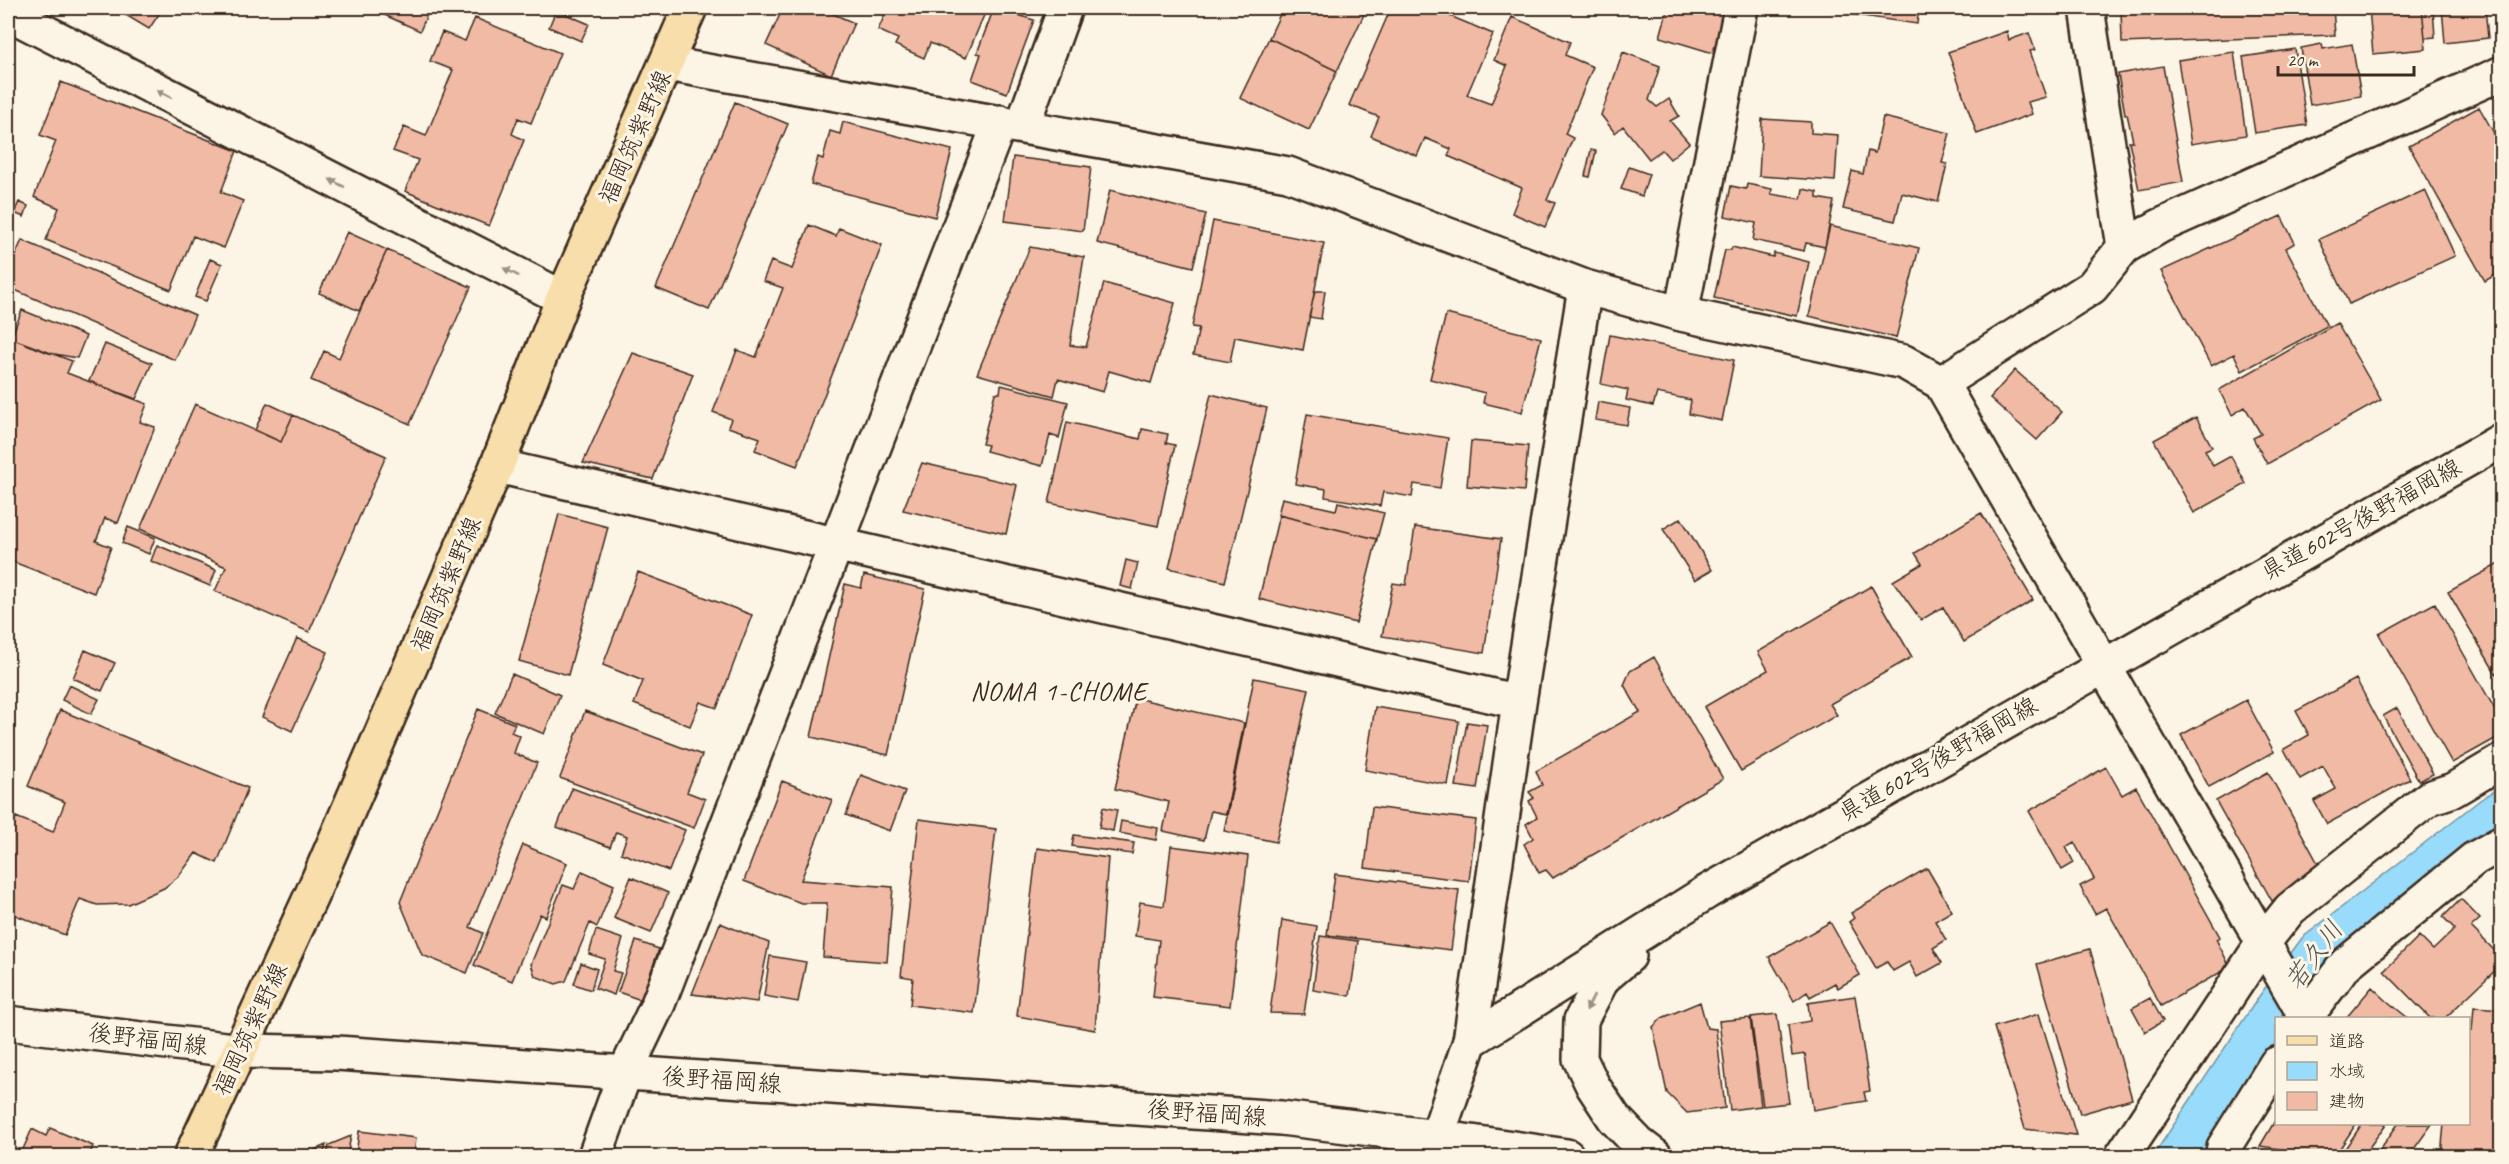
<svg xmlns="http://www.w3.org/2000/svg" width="2509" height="1164" font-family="Caveat,'Klee One',sans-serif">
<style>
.water{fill:#98dbfa;stroke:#7394a2;stroke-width:1.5}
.building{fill:#f1baa5;stroke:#3b2a1e;stroke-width:1.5}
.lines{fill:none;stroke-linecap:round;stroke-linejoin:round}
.minor-casing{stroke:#3b2a1e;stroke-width:38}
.tertiary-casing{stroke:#3b2a1e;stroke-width:38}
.secondary-casing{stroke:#3b2a1e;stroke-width:38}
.primary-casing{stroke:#3b2a1e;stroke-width:38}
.minor{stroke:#fcf5e5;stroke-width:33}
.tertiary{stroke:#fcf5e5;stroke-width:33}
.secondary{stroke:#fcf5e5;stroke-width:33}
.primary{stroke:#f8deab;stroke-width:33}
.oneway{fill:#9c9082}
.labels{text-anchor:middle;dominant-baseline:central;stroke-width:6;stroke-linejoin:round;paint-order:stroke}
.street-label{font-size:24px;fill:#3b2a1e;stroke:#fcf5e5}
.neighbourhood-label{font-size:26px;letter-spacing:1.5px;fill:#3b2a1e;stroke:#fcf5e5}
.water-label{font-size:26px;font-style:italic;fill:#525655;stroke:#fcf5e5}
</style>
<rect width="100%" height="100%" fill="#fcf5e5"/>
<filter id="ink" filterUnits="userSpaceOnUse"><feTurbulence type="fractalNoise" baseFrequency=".0167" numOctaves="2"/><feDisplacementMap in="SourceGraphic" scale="12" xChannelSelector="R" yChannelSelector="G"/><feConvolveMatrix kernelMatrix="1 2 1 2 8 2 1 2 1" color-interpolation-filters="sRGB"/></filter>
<g filter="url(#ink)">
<path class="water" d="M2501,786V827L2466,848L2327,958L2291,1018H2276V1042L2201,1156H2153L2260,995L2302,938L2480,800Z"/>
<path class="building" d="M114,8H163L149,29Z
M369,8H430L420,31Z
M783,8H820L854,23L831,75L766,45Z
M888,8H987L966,58L930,43L924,58L895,45L898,39L878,30Z
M994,8L1034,20L1007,93L972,80L981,54L977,53Z
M1283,8H1367L1337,71L1269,38Z
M1391,8H1431L1493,34L1467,95L1491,104L1507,66L1494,60L1512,17L1570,42L1565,55L1593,67L1565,134L1573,138L1547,200L1555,203L1545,227L1512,213L1522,188L1448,156L1451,149L1425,138L1417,156L1371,136L1379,117L1349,105Z
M1668,8H1726L1713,53L1660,37Z
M1807,8H1919L1917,24Z
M2121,8H2333L2335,35L2122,43Z
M2369,8H2422L2426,49L2373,54Z
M2422,8H2433L2435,37L2425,38Z
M2442,8H2485L2488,38L2445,43Z
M556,10L589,24L581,41L549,27Z
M475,18L560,53L531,123L518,118L512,134L524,140L489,226L405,191L418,160L393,151L404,127L426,136L453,70L430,61L442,32L465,41Z
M2007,31L2009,40L2029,33L2035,50L2030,51L2046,97L2028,102L2032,114L1977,134L1948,52Z
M1269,38L1337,71L1309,130L1240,98Z
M2322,44L2323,49L2352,44L2361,96L2310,105L2301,48Z
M2295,49L2307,125L2255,133L2243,57Z
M1623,52L1660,66L1649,100L1657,107L1669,99L1679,116L1670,121L1689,143L1670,159L1662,150L1649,159L1623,126L1615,133L1601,115Z
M2234,52L2246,135L2191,144L2178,60Z
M2163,66L2183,182L2139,190L2129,141H2133L2127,114H2125L2118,74Z
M61,82L237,151L221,192L243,201L224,248L193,236L171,290L46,240L59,208L34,197L56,141L40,135Z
M735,102L788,124L709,310L656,288Z
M2479,107L2502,147V271L2485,281L2409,146Z
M1883,117L1950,133L1942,163L1947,164L1938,202L1902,193L1895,221L1843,209L1852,171L1863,174L1868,151L1875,153Z
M1762,119L1811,122V133L1838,135L1835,181L1759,176Z
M843,122L952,150L935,217L811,184L818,157L823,159L830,131L840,134Z
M1591,150L1596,151L1590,177L1585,176Z
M1013,157L1091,167L1083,231L1005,221Z
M1629,167L1649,174L1642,196L1621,189Z
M1747,184L1772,189L1771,194L1801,199L1803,189L1817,192V198L1834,201L1825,247L1806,243L1804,251L1753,240L1756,223L1725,216L1731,186L1746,189Z
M1110,190L1206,214L1193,267L1097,243Z
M2425,190L2455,256L2349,304L2319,239Z
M19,202L28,206L24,217L14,213Z
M2281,216L2295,243L2286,248L2327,326L2242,371L2234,354L2211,366L2161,271Z
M1213,221L1324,243L1303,350L1235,337L1230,362L1193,355L1199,328L1192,327Z
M809,225L836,236L839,228L882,245L797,466L755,450L760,438L728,427L731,419L713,412L737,350L756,357L783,288L763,281L771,261L792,269Z
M1830,226L1919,248L1896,338L1809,316Z
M347,232L387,250L359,311L319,293Z
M22,240L195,315L175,360L8,287V272Z
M1030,247L1084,257L1070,345L1086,347L1104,283L1175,303L1151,383L1109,371L1103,392L1058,379L1054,396L977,374Z
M1732,247L1773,257L1774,253L1809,262L1797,316L1714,298L1725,250H1731Z
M387,250L471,287L410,424L311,380L324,351L339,358Z
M210,259L222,264L206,301L195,297Z
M1315,291H1325L1321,319L1309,317Z
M22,310L86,336L77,358L49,353L11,338Z
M1446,314L1541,338L1522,412L1483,403L1485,393L1430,379Z
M2337,323L2381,400L2267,464L2253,438L2261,434L2245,407L2232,415L2219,390Z
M1610,335L1734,360L1722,421L1689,414L1691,400L1657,393L1653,406L1626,400L1628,390L1601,384Z
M11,338L72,361L67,373L147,404L140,422L155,427L118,523L105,518L96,541L111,547L94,593L8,560V346Z
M105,344L152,363L136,399L89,381Z
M633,353L693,374L653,479L583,463Z
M2015,370L2062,412L2037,440L1990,398Z
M1001,385L1068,402L1059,438L1050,435L1042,466L986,451L988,445L982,444L995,393H1000Z
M1211,394L1267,408L1225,582L1169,568Z
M1598,402L1630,408L1627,425L1595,420Z
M267,403L293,415L281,442L255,430Z
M195,404L281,442L293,415L386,456L309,632L215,591L226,567L140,529Z
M1307,414L1448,438L1440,488L1414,484L1412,497L1383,492L1380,506L1325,497L1326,489L1295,484Z
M2196,417L2212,447L2205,450L2213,466L2231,456L2246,484L2194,513L2154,440Z
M1067,422L1140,439L1142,429L1168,434L1166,443L1175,445L1158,526L1049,503Z
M1471,441L1528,446L1524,491L1467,486Z
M922,463L1017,485L1006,534L903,510Z
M1282,498L1336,510L1338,502L1384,513L1377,539L1278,515Z
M1981,513L2033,600L1964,642L1943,607L1921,620L1893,581L1922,564L1915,553Z
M559,514L608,527L568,675L519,661Z
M1279,515L1377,539L1356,623L1259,599Z
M1681,518L1712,570L1695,580L1663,529Z
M128,527L155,538L149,554L122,543Z
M1415,527L1501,539L1484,653L1382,636L1393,583L1406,585Z
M157,545L216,570L210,586L151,561Z
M1126,560L1138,563L1132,589L1120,586Z
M2502,562V684L2448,592Z
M638,572L752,615L717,708L700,702L690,726L634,704L643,681L603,665Z
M864,575L925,589L888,755L811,737L845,584L861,588Z
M1871,586L1912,657L1830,704L1837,715L1741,771L1704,707L1768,670L1758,652Z
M2435,603L2502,722V735L2452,763L2379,634Z
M297,638L328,652L292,731L262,717Z
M85,650L115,663L102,691L73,678Z
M1654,657L1723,779L1553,878L1546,870L1539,873L1524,844L1533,838L1526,824L1537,817L1529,801L1534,798L1529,792L1542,785L1536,771L1640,712L1624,685L1630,671Z
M512,674L560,695L544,734L495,713Z
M1254,678L1309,689L1276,842L1224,831Z
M2356,679L2410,779L2327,824L2314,801L2336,789L2323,766L2300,779L2284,749L2309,735L2296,711Z
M69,685L99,699L91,714L62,700Z
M1136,698L1244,723L1226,814L1211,811L1204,840L1163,831L1169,802L1115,789Z
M2246,700L2274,752L2209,787L2181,735Z
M1375,707L1459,721L1448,785L1365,770Z
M2397,708L2433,774L2419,781L2383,716Z
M478,709L515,724L511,732L520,736L514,753L537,763L470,927L483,933L467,973L422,955L400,902Z
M60,710L248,788L217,863L196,853L179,876L164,888L128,904L97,905L80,899L65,935L8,912V836L16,817L53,832L65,802L28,786Z
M585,711L702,755L687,792L705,799L694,828L560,778Z
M1467,722L1487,725L1477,789L1456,786Z
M2106,767L2122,795L2136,787L2220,937L2216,939L2230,967L2161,1006L2106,908L2095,914L2080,886L2094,879L2074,842L2066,847L2074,863L2062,870L2029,811Z
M2268,772L2320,867L2272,901L2216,801Z
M861,775L905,791L890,831L846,815Z
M782,781L832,800L801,880L893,887L887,962L823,957L827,903H801L744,881Z
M572,788L685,830L669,871L621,853L627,836L616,832L610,847L557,827Z
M1103,807L1117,810L1113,831L1099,828Z
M1372,807L1476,820L1469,881L1365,868Z
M919,819L996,829L974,1013L910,1005L913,978L901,976Z
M1121,821L1158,828L1156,840L1119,833Z
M1074,835L1134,843L1132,854L1072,846Z
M523,845L567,863L546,917L540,914L512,981L474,965Z
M1171,846L1248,856L1230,1006L1153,997L1159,940L1135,936L1140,902L1164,906Z
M1037,848L1108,858L1095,1030L1017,1016Z
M1927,868L1952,911L1935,921L1946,940L1933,948L1942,963L1917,977L1909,962L1893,971L1887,962L1876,968L1849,922L1854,918L1851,913Z
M582,871L614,885L597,927L590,923L566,981L556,984L535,976L531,964L563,885L574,889Z
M1335,874L1459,890L1451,950L1327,935Z
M631,877L668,893L651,933L614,918Z
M2461,899L2480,919L2471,927L2502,958V964L2445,1018H2430L2384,971L2419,936L2433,950L2455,929L2443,917Z
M1282,920L1317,926L1304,1014L1270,1013Z
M1830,922L1860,975L1838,988L1835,983L1810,997L1807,992L1794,1001L1769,957Z
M720,923L769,943L757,1002L692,994Z
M596,930L623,939L613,971L621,973L614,995L595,988L605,959L589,954Z
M1320,936L1358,941L1350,996L1313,990Z
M636,941L659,949L641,1000L618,992Z
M2090,949L2132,1099L2080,1114L2037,964Z
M770,956L806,962L798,1002L764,996Z
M581,963L597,969L591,990L574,984Z
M2372,987L2387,1001L2408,1018H2346Z
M1855,996L1870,1091L1864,1092L1866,1101L1813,1110L1805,1054L1792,1056L1788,1025L1810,1021L1808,1003Z
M2150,998L2163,1021L2145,1032L2132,1008Z
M1700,1002L1707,1028L1716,1029L1725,1108L1687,1113L1667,1093L1653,1027L1662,1018Z
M2474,1007L2502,1009V1156H2441L2444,1124H2468V1031H2472Z
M1777,1014L1789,1103L1763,1106L1751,1017Z
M2039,1014L2076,1135L2025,1129L1994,1027Z
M1750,1018L1761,1106L1730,1110L1719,1021Z
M2276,1119V1124H2356L2335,1156H2327L2260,1146Z
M2362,1124H2386L2363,1156H2348L2342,1153Z
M2398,1124H2432L2409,1156H2384L2378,1152Z
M50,1128L93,1146L90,1154L97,1156H20L32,1129L46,1136Z
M359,1131L416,1138L414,1156H356Z
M351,1136L347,1156H327L329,1145Z
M326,1145L323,1156L302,1155Z
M418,1149L469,1153L468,1156H417Z"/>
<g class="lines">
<g class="minor-casing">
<path id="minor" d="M2087,8L2124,247L2160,226L2502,73
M8,13L563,298
M667,64L1288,174L1585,287L1681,314L1904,362L1941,383L2306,1017
M1022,127L1065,8
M1681,314L1741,8
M1941,383L2092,287L2124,247
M497,466L1519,702
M2305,1018L2346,964L2474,859L2502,843
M1470,1041L1519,702L1585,287
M595,1156L625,1073L658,1004L1000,122
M2122,1156L2263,943L2290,909L2429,798L2453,790L2502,761
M2222,1156L2224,1147L2276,1064"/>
</g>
<g class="tertiary-casing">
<path id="tertiary" d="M1437,1137L1567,1156"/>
</g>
<g class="secondary-casing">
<path id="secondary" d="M1629,956L1603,978L1581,1020L1580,1059L1593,1086L1614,1118L1638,1143L1655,1156
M8,1023L242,1051L337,1053L1281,1118L1437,1137L1470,1041L1707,892L2502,440"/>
</g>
<g class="primary-casing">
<path id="primary" d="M191,1156L313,892L497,466L563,298L690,8"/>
</g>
<use href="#minor" class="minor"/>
<use href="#tertiary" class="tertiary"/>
<use href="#secondary" class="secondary"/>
<use href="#primary" class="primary"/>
</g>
<defs><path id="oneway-solid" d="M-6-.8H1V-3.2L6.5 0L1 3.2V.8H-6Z" transform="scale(1.5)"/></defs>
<g class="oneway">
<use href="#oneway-solid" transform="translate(164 94) rotate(-153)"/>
<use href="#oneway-solid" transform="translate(337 183) rotate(-153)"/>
<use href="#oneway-solid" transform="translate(511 272) rotate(-153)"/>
<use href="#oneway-solid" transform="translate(1590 1003) rotate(117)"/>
</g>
</g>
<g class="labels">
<g class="street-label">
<text transform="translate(635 137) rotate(-66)">福岡筑紫野線</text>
<text transform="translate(2361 519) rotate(-29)">県道602号後野福岡線</text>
<text transform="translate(446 584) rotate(-67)">福岡筑紫野線</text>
<text transform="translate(1938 759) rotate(-30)">県道602号後野福岡線</text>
<text transform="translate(250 1029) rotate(-65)">福岡筑紫野線</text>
<text transform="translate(148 1039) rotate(7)">後野福岡線</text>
<text transform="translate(722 1080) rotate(4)">後野福岡線</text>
<text transform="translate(1207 1113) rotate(4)">後野福岡線</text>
</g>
<g class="neighbourhood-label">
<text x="1059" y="691">NOMA 1-CHOME</text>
</g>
<g class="water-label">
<text transform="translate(2314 955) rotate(-53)">若久川</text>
</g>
</g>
<rect width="2509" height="1164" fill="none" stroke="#fcf5e5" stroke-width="30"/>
<rect x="15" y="15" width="2479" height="1134" fill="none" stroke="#3b2a1e" stroke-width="2" filter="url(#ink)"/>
<rect x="2275" y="1017" width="195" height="108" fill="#fcf5e5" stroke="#afa495" stroke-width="1.5"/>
<rect x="2287" y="1036" width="30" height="9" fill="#f8deab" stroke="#afa495" stroke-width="1.5"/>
<text x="2329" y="1047" font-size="18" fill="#3b2a1e">道路</text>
<rect x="2287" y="1062" width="30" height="18" fill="#98dbfa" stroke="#afa495" stroke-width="1.5"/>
<text x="2329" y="1077" font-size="18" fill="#3b2a1e">水域</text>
<rect x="2287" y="1092" width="30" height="18" fill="#f1baa5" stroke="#afa495" stroke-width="1.5"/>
<text x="2329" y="1107" font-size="18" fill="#3b2a1e">建物</text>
<path d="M2278 66v9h136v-9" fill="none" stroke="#3b2a1e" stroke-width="3"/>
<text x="2287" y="66" font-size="18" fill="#3b2a1e" stroke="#fcf5e5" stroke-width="4.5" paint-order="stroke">20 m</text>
</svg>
